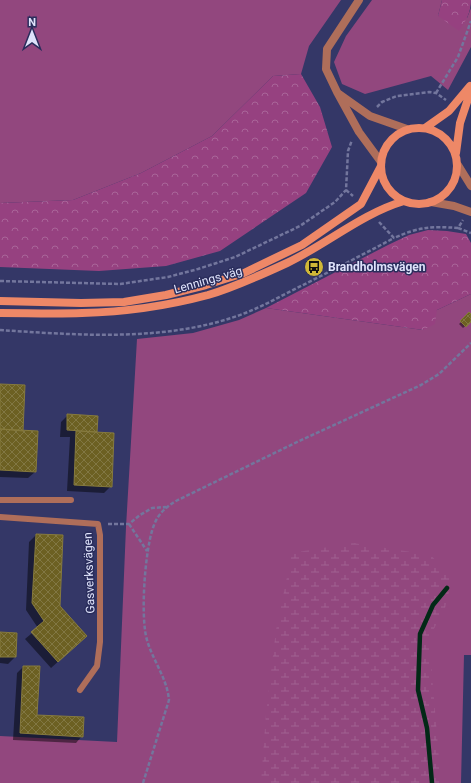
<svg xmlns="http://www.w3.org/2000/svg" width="471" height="783" font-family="Roboto,sans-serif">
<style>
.green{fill:#92477e}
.forest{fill:url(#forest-crowns)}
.wetland{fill:url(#wetland-marsh)}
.shadow{fill:#0007}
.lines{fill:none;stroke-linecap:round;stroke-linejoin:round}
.stream{stroke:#032917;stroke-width:4.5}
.building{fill:url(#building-cross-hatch);stroke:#867a3d}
.path{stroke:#73769d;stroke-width:2.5;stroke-dasharray:4 2;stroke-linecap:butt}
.lane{stroke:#af6e5a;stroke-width:6}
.street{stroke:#af6e5a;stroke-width:8}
.secondary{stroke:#ee8867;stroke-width:8}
.labels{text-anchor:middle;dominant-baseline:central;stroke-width:3;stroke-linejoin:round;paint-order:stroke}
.poi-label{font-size:12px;font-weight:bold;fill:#dfe3fb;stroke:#2a2d5c;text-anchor:start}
.street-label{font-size:12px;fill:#dfe3fb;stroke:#2a2d5c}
</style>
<defs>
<pattern id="forest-crowns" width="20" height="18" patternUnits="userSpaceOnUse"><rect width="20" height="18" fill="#964180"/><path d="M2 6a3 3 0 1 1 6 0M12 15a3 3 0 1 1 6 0" fill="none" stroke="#a96599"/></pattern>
<pattern id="wetland-marsh" width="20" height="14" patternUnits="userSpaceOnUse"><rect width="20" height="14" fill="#92477e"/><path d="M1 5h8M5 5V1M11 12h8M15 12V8" fill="none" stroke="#a16191"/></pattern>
<pattern id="building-cross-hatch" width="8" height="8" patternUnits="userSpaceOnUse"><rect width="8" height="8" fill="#6c6022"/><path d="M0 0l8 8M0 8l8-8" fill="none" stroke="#817743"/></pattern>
</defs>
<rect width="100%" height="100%" fill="#343767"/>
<path class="green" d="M0,0H341L309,46L301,74L273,76L212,136L141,173L73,200L0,203Z
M372,0H442L438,16L467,18L471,8V47L448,90L431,76L365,94L342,84L334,62L346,36Z
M471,294V655H464L461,783H0V736L117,742L126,527L137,339L193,333L239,320L266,308L423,330L437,310Z"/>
<path class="forest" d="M442,0H471C471,12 466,21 459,31L438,16Z
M301,74L320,107L332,147L306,193L220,251L166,266L99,271L0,267V203L73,200L141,173L212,136L273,76Z
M428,230L447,231L466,234L471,243V294L437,310L435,324L423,330L266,308L388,245L409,235Z"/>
<path class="wetland" d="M353,543L431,555L452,580L445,608L429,638L441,783H261L266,714L276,630L292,553Z"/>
<path class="shadow" d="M469,314L471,316V321L463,328L459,324Z
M0,385L22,432L35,472L28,478L0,477Z
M68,415L97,416L96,433L111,486L104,493L67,491L70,437H60L61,422Z
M36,535L59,607L79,643L51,668L25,639L38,628L26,610L29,542Z
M0,633L15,657L8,664L0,663Z
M23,667L36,716L82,736L76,743L13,740L17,673Z"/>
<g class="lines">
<path class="stream" d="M432,783L427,728L418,690L420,634L433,605L447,588"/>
</g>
<path class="building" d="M469,312L471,314V322L466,327L460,321Z
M0,384L25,385L23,431L0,429Z
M67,414L98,416L97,432L67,430Z
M0,429L38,431L36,472L0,470Z
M76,431L114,433L112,487L74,485Z
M36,534L63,535L60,606L87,636L58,662L31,632L44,621L32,603Z
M0,632L17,633L16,657H0Z
M23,666H40L37,715L84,717L83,737L20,733Z"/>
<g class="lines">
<path class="path" d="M436,93L458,57L471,21
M377,107L382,102L397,96L429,92L436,93L446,100
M346,190L353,196
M379,222L394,238C419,227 430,226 458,228L463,220
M458,228L471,233
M0,281L120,284L168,277L198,269L235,257L300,226L335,202L346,190L348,151L352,140
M0,330C77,335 163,342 237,316C258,309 277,298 297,288C329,272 362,255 394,238
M108,524H129L140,515L152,508L166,507
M129,524L147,551
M143,783L169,700C167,678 153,661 147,640C140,617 145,547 154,525C158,514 166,507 176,501L297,442L421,385L439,374L471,343"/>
<path class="lane" d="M0,500H71
M0,517L98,524L100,535V642L97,666L80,690"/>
<path class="street" d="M359,0L327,49L326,69L337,92L359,132L381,162
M339,94L370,116L407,129
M458,165L471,186
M431,202L454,206L471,212"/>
<path class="secondary" d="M381 166a38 38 0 1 1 76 0a38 38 0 1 1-76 0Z
M425,128L449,111L470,86
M456,153L460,123L471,90
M0,301L81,303L124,302L166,295L206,285L244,273L302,245L361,204L381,166
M0,313C27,313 55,314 82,313C124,312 167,306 208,295C235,287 261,275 287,263C327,244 361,214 404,201"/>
</g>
<defs>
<g id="bus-disc" transform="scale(1)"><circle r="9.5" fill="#d0b837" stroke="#2a2d5c"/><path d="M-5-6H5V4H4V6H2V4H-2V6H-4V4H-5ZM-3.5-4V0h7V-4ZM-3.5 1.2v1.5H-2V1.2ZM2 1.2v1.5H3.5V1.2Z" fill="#111"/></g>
</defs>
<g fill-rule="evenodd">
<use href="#bus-disc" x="314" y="267"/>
</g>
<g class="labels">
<g class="poi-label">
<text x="328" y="267">Brandholmsvägen</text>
</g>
<g class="street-label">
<text transform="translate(208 280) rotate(-16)">Lennings väg</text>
<text transform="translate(89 573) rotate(-92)">Gasverksvägen</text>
</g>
</g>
<g transform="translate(32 32)" stroke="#2a2d5c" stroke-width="3" paint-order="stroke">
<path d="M0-3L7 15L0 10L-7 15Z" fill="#dfe3fb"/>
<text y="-6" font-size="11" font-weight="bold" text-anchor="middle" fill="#dfe3fb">N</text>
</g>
</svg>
